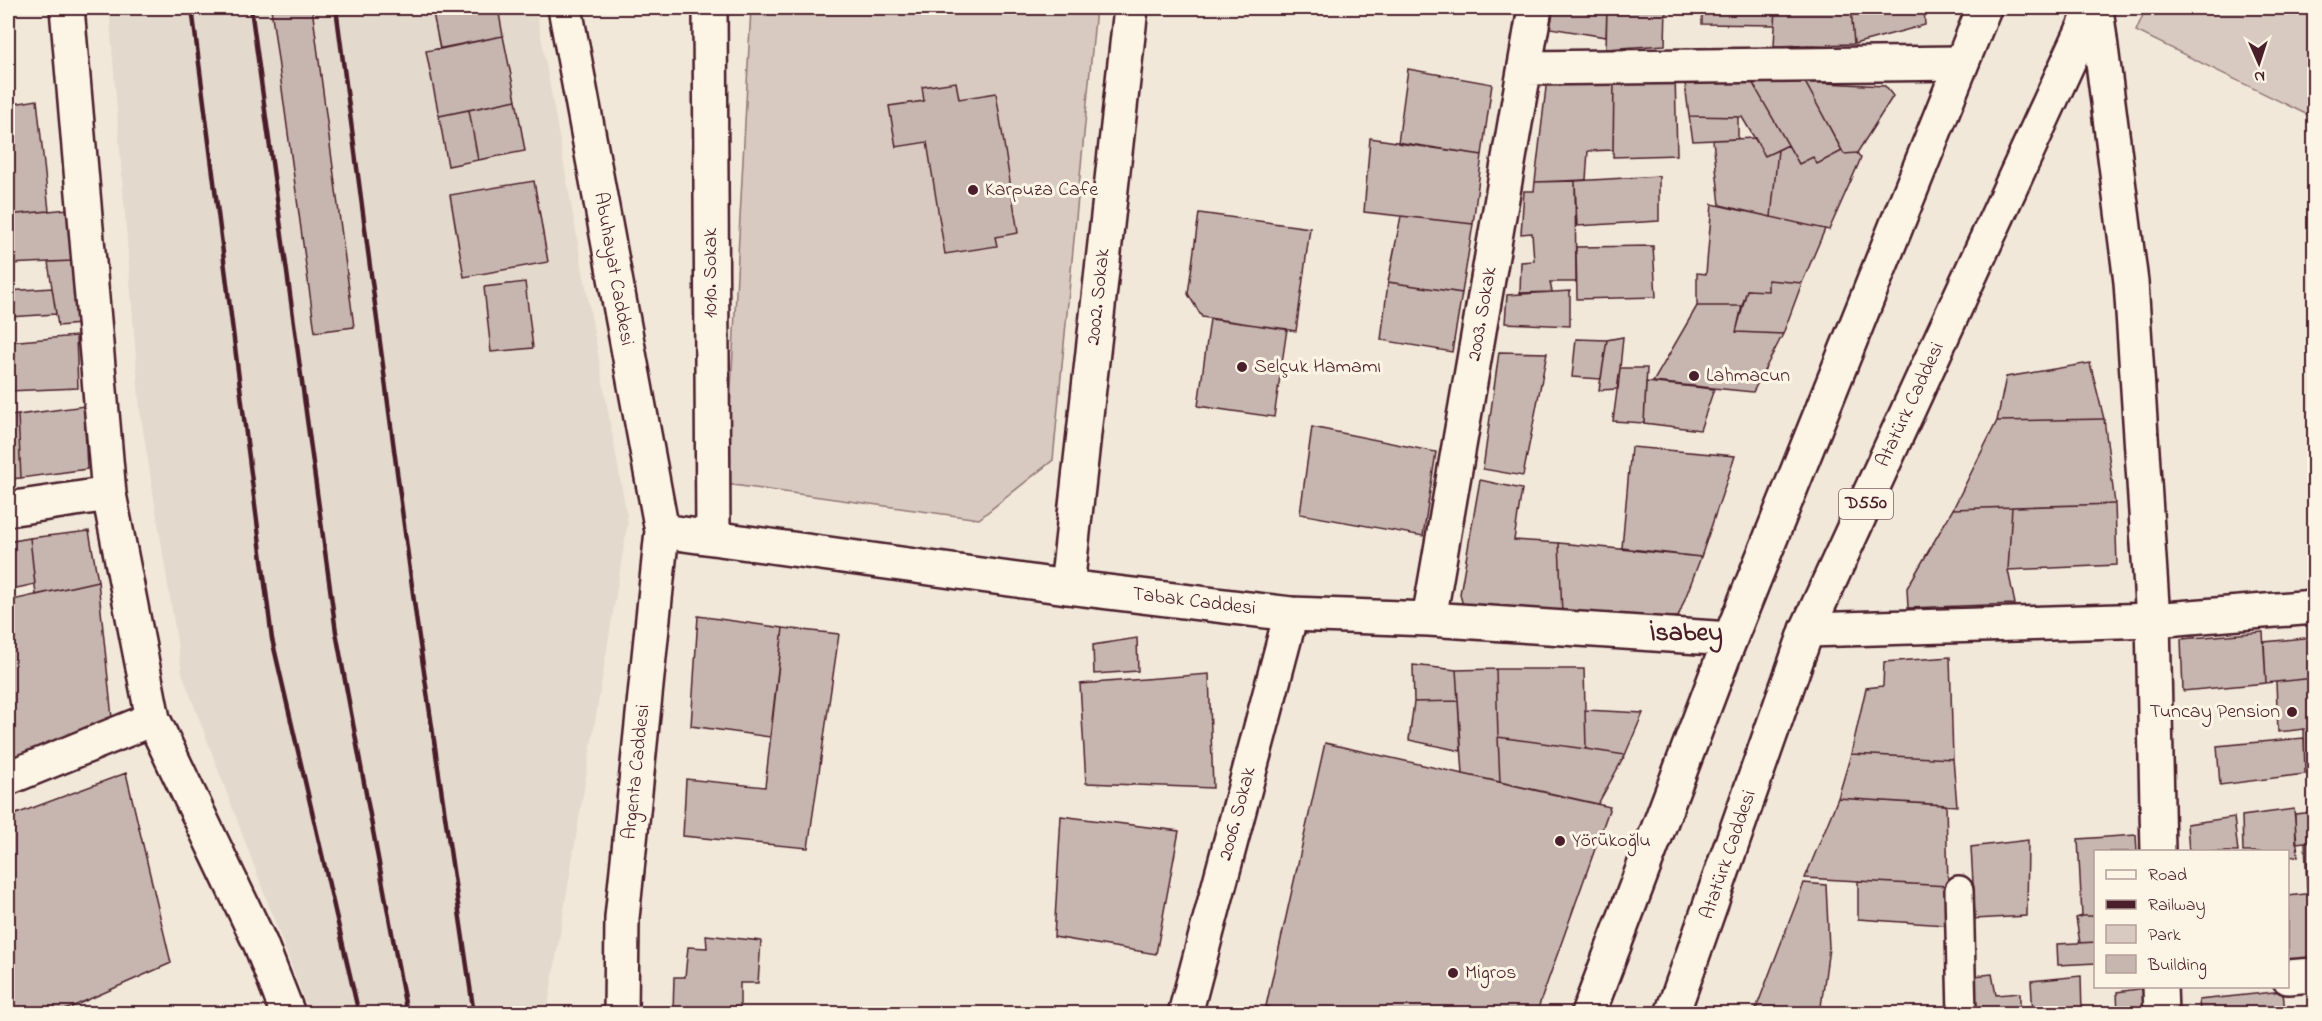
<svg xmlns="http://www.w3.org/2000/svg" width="2322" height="1021" font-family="'Indie Flower',sans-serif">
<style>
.built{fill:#e4d9cd}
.green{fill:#d8cac0;stroke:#917476;stroke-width:1.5}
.building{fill:#c7b6af;stroke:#4a1f2b;stroke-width:1.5}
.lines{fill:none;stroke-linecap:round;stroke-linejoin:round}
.lane-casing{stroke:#4a1f2b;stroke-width:32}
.street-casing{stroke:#4a1f2b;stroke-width:38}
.secondary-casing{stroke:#4a1f2b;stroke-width:38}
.highway-casing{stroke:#4a1f2b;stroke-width:38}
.lane{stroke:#fcf5e5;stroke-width:27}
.street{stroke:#fcf5e5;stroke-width:33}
.secondary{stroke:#fcf5e5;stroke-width:33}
.highway{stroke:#fcf5e5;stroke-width:33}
.rail{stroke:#4a1f2b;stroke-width:4.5}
.poi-dot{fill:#4a1f2b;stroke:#fcf5e5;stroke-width:2}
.labels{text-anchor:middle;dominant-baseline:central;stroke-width:6;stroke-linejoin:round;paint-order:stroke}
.shield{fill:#fcf5e5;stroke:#7f5f63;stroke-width:1.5}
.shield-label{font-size:18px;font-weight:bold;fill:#4a1f2b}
.poi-label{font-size:20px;fill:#4a1f2b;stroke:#fcf5e5;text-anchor:start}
.street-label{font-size:20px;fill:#4a1f2b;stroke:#fcf5e5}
.district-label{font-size:26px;font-weight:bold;fill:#4a1f2b;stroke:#fcf5e5}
</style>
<rect width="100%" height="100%" fill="#f1e8da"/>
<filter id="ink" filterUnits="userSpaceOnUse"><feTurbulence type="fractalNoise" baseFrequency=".0167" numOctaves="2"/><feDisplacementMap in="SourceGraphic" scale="12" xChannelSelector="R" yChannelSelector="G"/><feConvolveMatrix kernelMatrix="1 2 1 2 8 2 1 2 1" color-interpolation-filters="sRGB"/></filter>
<g filter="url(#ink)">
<path class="built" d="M109,8H536L628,522L547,1013H309L182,673L140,411Z"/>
<path class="green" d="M751,8H1096L1053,460L979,519L726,484Z
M2146,8H2314V118L2136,31Z"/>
<path class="building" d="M271,8H312L354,327L315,332Z
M432,8H498L503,36L440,49Z
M1554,8H1607L1606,37L1550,28Z
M1607,8H1666L1665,45L1606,49Z
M1666,8H1702L1701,13L1666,12Z
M1702,8H1776L1775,25L1702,24Z
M1776,8H1851L1854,44L1774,46Z
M1851,8H1924L1925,25L1854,44Z
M503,36L516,100L439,116L426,51Z
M1408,69L1492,84L1482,155L1398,143Z
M1675,75L1677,155L1613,157L1614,80Z
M1684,75L1751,80L1788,145L1765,156L1742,117L1689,116Z
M1547,79L1614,80L1613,150L1588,151L1586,180L1535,182Z
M1751,80L1805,82L1842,151L1817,164L1813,157L1799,164Z
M956,82L959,99L996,93L1018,233L995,237L997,246L945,254L927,142L896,147L889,106L924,101L922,87Z
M1805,82L1885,86L1893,96L1857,153L1844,154Z
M37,100L49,211L8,215V105Z
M516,100L525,151L478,160L469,110Z
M469,110L478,160L448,166L439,116Z
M1689,116L1738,117V139L1693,141Z
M1370,138L1482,155L1473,224L1364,212Z
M1755,138L1765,156L1778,150L1771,217L1720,205L1713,140Z
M1788,145L1799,164L1813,157L1817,164L1842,151L1844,154L1857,153L1861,158L1829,230L1771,217L1778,150Z
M1659,176V221L1577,226L1575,181Z
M534,181L548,262L464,277L450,195Z
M1575,181L1576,282H1550L1552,292L1520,293L1521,262L1534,261L1532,233L1521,234L1524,191H1534L1535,182Z
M1712,204L1825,229L1802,283L1768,280V291L1747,290L1742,306H1697V273L1706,274Z
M68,209L72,261L8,264V215Z
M1199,213L1310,228L1296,331L1202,317L1188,294Z
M1401,216L1473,224L1462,293L1388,282Z
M1653,246L1656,297L1577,299L1576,247Z
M72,261L80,324L58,326L48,262Z
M1768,280L1802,283L1783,334L1736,332L1747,290L1768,291Z
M525,282L533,348L491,352L484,287Z
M1388,282L1462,293L1452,352L1381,340Z
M52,288L56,314L8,317V291Z
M1570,291V326L1505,323L1507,295Z
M1697,306H1742L1736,332L1783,334L1753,392L1653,382Z
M1210,319L1287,329L1274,417L1198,406Z
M76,336L78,388L8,391V342Z
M1623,337L1618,389L1599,390L1607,340Z
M1576,339L1607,340L1601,379L1572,377Z
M1499,352L1547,353L1523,476L1483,469Z
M2090,363L2104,419L1997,421L2006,377Z
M1620,368H1647L1644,423L1613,421Z
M1646,382L1714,389L1700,430L1644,423Z
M84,406L87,469L21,478L18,415Z
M18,415L21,478L8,479V416Z
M2104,419L2115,504L1953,509L1997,421Z
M1312,427L1436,452L1423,536L1300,514Z
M1631,447L1735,456L1701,557L1622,548Z
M1480,480L1522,489L1514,540L1559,543L1562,614L1463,606L1460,594Z
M2115,504L2117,565L2008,570L2012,507Z
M2012,507L2008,570L2015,604L1908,608L1907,588L1953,509Z
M89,531L98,581L36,595L30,538Z
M30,538L35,584L8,590V542Z
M1559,543L1701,557L1678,617L1562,614Z
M98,581L112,718L8,764V601Z
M698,616L783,628L770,737L691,726Z
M783,628L839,634L808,848L683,836L686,779L765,787Z
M2263,632L2266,683L2183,691L2181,639Z
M2314,637V678L2266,683L2264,642Z
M1137,638L1138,671L1094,674L1093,645Z
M1950,657L1953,759L1851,754L1866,688L1883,686L1884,662Z
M1413,665L1456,670L1458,701L1414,702Z
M1496,669L1498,737L1500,782L1463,774L1456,670Z
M1496,669H1584L1586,749L1498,737Z
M1209,674L1213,788L1086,783L1080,684Z
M2314,678V773L2305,774L2304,729L2278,732L2276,682Z
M1458,701L1461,751L1409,740L1414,702Z
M1585,710L1643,713L1625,755L1586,749Z
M1498,737L1586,749L1625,755L1598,804L1500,782Z
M2304,738L2305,774L2220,785L2217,746Z
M1325,743L1610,807L1536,1014H1290L1266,1006Z
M1851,754L1953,759L1957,806L1838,798Z
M126,773L171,963L56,1014H8V817Z
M1838,798L1946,805L1948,886L1805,878Z
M2294,809L2298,856L2288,857V852H2243L2242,816Z
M2314,812V841L2296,843L2295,814Z
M1061,816L1179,831L1156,954L1054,937Z
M2234,817L2238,852H2189L2187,824Z
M2136,835L2137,852H2096V916H2082L2078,839Z
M2028,840L2027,916L1975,919L1971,847Z
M2314,841V886L2307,887L2305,842Z
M1858,881L1948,886L1945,925L1858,919Z
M1804,883L1826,885L1829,948L1820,1014H1754Z
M2314,893V962L2288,965V896Z
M2082,916H2096V942L2080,943L2076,918Z
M706,935L761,941L758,983H740V1014H673L674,977H685L688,947L707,948Z
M2096,942V963L2058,965L2057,944Z
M1992,974L1996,995L2020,993V1014H1977L1974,976Z
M2081,976L2082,1014H2033L2031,981Z
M2145,988L2146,1014H2118L2117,992Z
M2283,991L2285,1014H2200L2199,1000Z
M1266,1006L1290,1014H1264Z"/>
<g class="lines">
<defs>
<path id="lane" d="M1959,890L1962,1014"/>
<path id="street" d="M67,8L109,494L153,719L260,943L288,1014
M565,8L662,531L622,918L621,1014
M710,8L713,538
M1526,68L1961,63
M8,509L109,494
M662,531L1067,587L1291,614L1429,619L1730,639
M1067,587L1131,8
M1429,619L1535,8
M1807,630L2153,620L2314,607
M8,778L153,719
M2288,977L2314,975
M1185,1014L1291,614"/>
<path id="secondary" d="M2096,8L2131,282L2153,620L2158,852
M2160,986L2161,1014"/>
<path id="highway" d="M1588,1014L1730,639L1984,8
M1672,1014L1807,630L2093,8"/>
</defs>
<use href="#lane" class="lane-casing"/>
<use href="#street" class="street-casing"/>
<use href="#secondary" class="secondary-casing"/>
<use href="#highway" class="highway-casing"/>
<use href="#lane" class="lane"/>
<use href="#street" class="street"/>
<use href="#secondary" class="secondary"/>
<use href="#highway" class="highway"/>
<path class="rail" d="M192,8L272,639L359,1014
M251,8L336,632L407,1014
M336,8L417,624L474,1014"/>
</g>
</g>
<g class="poi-dot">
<circle cx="973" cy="190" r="6"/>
<circle cx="1242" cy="367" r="6"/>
<circle cx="1694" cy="376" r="6"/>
<circle cx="2292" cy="712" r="6"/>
<circle cx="1560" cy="841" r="6"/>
<circle cx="1453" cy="973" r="6"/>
</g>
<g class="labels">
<rect class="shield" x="1839" y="489" width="54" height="30" rx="4.5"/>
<g class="shield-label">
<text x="1866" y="504">D550</text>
</g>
<g class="poi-label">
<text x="985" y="190">Karpuza Cafe</text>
<text x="1254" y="367">Selçuk Hamamı</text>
<text x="1706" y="376">Lahmacun</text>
<text x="2280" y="712" text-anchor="end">Tuncay Pension</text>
<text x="1572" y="841">Yörükoğlu</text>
<text x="1465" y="973">Migros</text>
</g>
<g class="street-label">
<text transform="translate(613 269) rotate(80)">Abuhayat Caddesi</text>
<text transform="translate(711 273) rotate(-90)">1010. Sokak</text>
<text transform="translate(1099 297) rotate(-84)">2002. Sokak</text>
<text transform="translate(1483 314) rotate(-80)">2003. Sokak</text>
<text transform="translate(1911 405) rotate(-65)">Atatürk Caddesi</text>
<text transform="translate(1194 602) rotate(7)">Tabak Caddesi</text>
<text transform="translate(637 772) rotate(-84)">Argenta Caddesi</text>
<text transform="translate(1238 814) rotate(-75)">2006. Sokak</text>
<text transform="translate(1729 855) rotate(-71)">Atatürk Caddesi</text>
</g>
<g class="district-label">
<text x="1686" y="634">İsabey</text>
</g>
</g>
<rect width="2322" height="1021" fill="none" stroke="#fcf5e5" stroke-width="30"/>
<rect x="15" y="15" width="2292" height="991" fill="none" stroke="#4a1f2b" stroke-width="2" filter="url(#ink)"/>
<rect x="2094" y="850" width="195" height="138" fill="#fcf5e5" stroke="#b59f9b" stroke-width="1.5"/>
<rect x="2106" y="870" width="30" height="9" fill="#fcf5e5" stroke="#b59f9b" stroke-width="1.5"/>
<text x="2148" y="880" font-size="18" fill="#4a1f2b">Road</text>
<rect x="2106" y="900" width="30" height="9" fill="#4a1f2b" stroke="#b59f9b" stroke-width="1.5"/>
<text x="2148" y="910" font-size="18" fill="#4a1f2b">Railway</text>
<rect x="2106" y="925" width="30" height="18" fill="#d8cac0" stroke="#b59f9b" stroke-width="1.5"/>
<text x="2148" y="940" font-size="18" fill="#4a1f2b">Park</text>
<rect x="2106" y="955" width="30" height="18" fill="#c7b6af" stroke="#b59f9b" stroke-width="1.5"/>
<text x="2148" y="970" font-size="18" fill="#4a1f2b">Building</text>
<g transform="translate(2259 63) rotate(177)" stroke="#fcf5e5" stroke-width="4.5" paint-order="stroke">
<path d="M0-4.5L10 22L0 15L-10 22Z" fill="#4a1f2b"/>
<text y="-9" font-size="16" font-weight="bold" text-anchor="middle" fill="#4a1f2b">N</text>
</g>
</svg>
